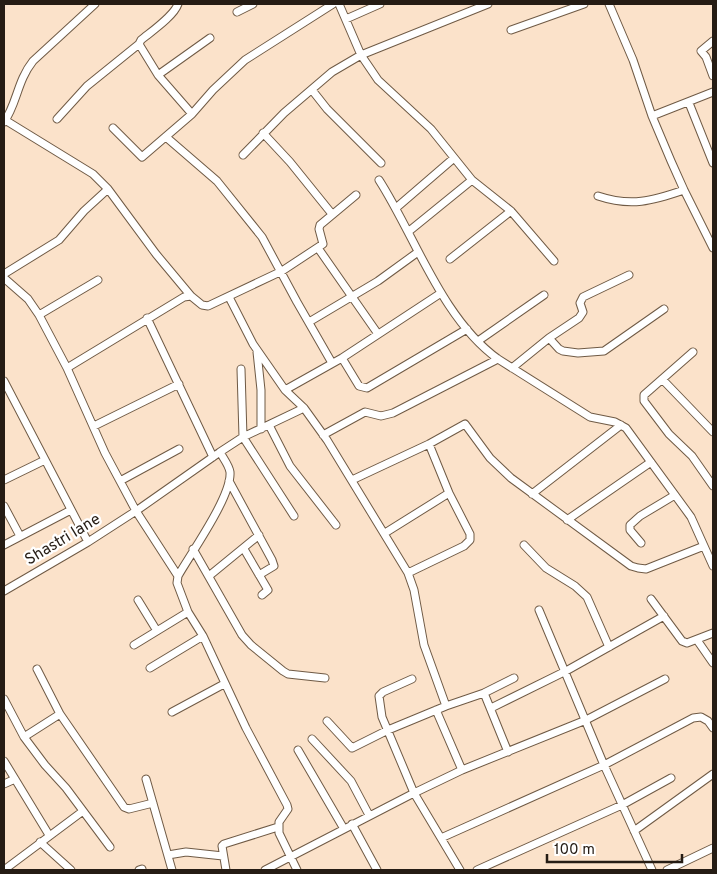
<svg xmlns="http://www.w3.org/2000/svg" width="717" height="874" font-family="Overpass,sans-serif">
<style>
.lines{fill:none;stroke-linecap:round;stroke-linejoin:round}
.minor-casing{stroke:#6f5a45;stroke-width:9}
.minor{stroke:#fff;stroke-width:7}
.labels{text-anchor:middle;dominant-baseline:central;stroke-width:4.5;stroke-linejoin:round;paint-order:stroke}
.street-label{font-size:16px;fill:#251c14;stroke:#fff}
</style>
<rect width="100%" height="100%" fill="#fbe2ca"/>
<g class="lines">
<defs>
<path id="minor" d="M178,4C174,16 152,31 141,40L139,44L158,75L192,114
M339,4L361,55L378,80L431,129L472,180L511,211L554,261
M609,4L633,60L652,116L671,161L684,190L713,248
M237,12L253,4
M346,19L380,4
M511,30L584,4
M713,41L701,51L706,57L713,76
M158,75L210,38
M312,90L327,109L381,163
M689,103L713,163
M652,116L713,92
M57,119L87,86L139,44
M5,120L93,174L108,189L156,254L191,296
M4,122C17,104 17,81 33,61L95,4
M113,128L142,157L192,114L213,90L245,60L333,4
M263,133L290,162L332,214
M166,137L217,181L262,237L297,302L332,363
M243,155L284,113L332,72L361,55L488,4
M379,180C415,236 442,319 498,359L590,417L615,422L626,428L691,517L713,566
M598,196C631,207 652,201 684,190
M396,208L454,158
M408,232L472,180
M318,248L378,334
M450,259L511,211
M4,274L59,240L84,211L108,189
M4,278L28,299L39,315L67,368L105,453L136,511L178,576
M229,297L253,344L285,390L304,408L327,440L408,573L414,590L424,645L446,706
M39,315L98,280
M147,318L213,457
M309,322L378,281L418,252
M549,338L559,349L563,351L578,353L604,351L664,309
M478,341L544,295
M257,352L261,390V429
M693,352L644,395V401L669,434L692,456L713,486
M342,358L359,386L367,388L467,329
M67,368L184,297L191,296L202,305L208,306L282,271L323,244L319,229L320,225L356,195
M512,368L549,338L579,318L583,312L580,303L583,297L629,275
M241,369L243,437L294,516
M662,379L713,432
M4,381L88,542
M285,390L342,358L441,293
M269,425L290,466L336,525
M94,426L179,384
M323,435L365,412L381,416L393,413L498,359
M220,452C223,458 229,465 230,472C232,496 191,553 178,576L177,583L188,612L203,636L246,728L287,805L288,809L279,822V833L297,870
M4,480L45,460
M352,480L429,444L465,424L490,458L511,478L631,566L638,568L646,569L704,546
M120,481L179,449
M229,481L272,560L274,566L259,575
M532,494L621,425
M4,506L20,536
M567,520L651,462
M385,533L449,493
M641,543L630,530V525L640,516L675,495
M4,545L71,510
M524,545L546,568L575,586L587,597L609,647
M193,549L242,635L251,645L283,671L288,674L325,678
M244,549L268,590L262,595
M408,573L464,546L470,540V534L449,493L429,444
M209,576L259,535
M4,591L88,542L136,511L220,452L243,437L304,408
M651,599L682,641L687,643L713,633
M138,600L157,631
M539,610L604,765L652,870
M697,640L713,663
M134,645L188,612
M150,668L203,636
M37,669L60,714L124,807L129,809L153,803
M412,679L383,692L379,696L382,717L414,793L460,870
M484,693L508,752
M4,699L24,737L45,765L66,788L110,847
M491,708L566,671L664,616
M436,710L462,770
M172,712L224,684
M327,721L352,748L388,730L446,706L484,693L514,678
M24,737L60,714
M312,739L351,781L369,815
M298,750L344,829
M4,761L49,835
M146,779L172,870
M4,784L15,779
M352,824L377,870
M634,831L713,774
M441,838L604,765L693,718L701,717L708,721L713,728
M40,842L71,870
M168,855L186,852L223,856
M4,870L83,811
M139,870L142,869
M226,870L222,846L224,844L278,827
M265,870L414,793L462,770L586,720L665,679
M477,870L622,805L671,778
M667,870L713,848"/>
</defs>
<use href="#minor" class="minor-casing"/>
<use href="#minor" class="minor"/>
</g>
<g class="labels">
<g class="street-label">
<text transform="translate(63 540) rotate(-31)">Shastri lane</text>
</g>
</g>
<rect width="717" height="874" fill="none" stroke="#251c14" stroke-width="10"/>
<path d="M547 854v8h135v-8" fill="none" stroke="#251c14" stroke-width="2.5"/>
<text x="554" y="854" font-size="15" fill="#251c14" stroke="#ffffff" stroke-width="4" paint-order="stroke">100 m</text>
</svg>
